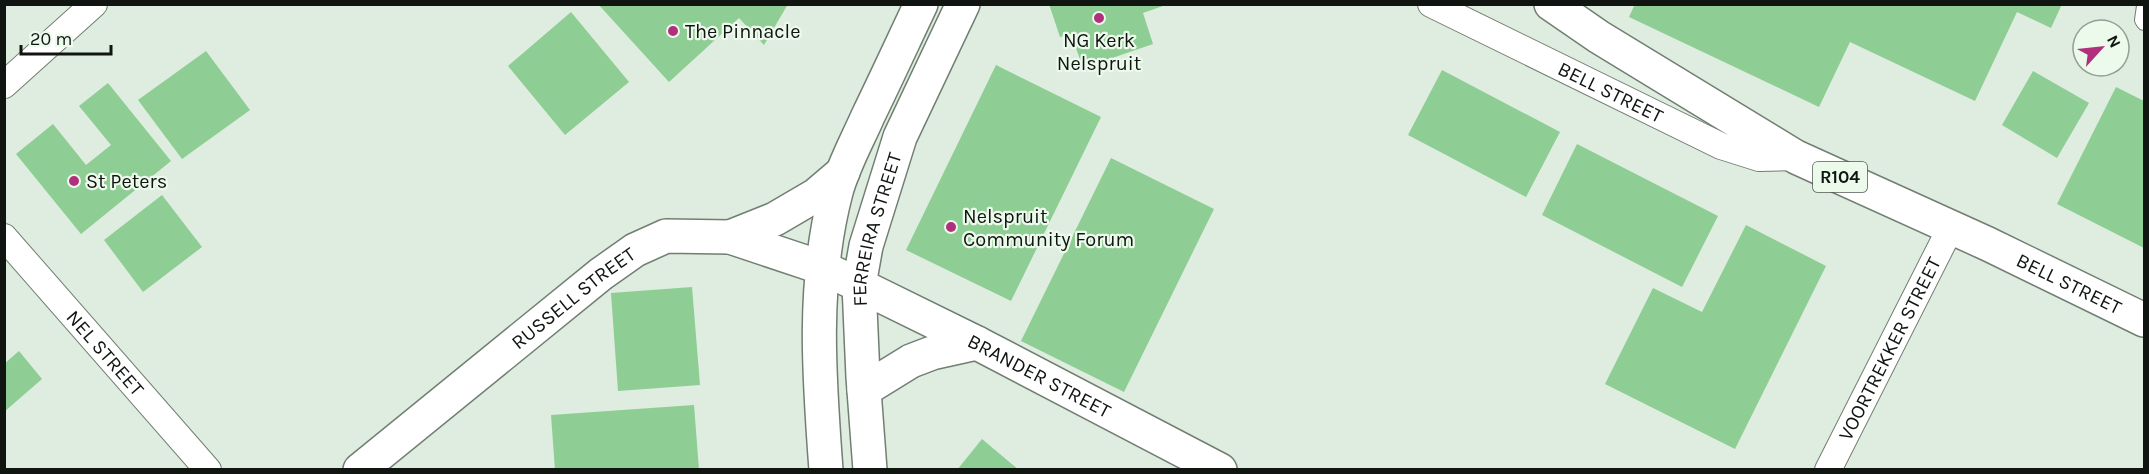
<svg xmlns="http://www.w3.org/2000/svg" width="2149" height="474" font-family="Karla,sans-serif">
<style>
.building{fill:#8ecd93}
.lines{fill:none;stroke-linecap:round;stroke-linejoin:round}
.lane-casing{stroke:#717e72;stroke-width:16}
.street-casing{stroke:#717e72;stroke-width:28}
.secondary-casing{stroke:#717e72;stroke-width:36}
.primary-casing{stroke:#717e72;stroke-width:36}
.lane{stroke:#fff;stroke-width:14}
.street{stroke:#fff;stroke-width:26}
.secondary{stroke:#fff;stroke-width:33}
.primary{stroke:#fff;stroke-width:33}
.poi-dot{fill:#b0307d;stroke:#ecfaec;stroke-width:2}
.labels{text-anchor:middle;dominant-baseline:central;stroke-width:4.5;stroke-linejoin:round;paint-order:stroke}
.shield{fill:#ecfaec;stroke:#525a53;stroke-width:1.5}
.shield-label{font-size:18px;font-weight:bold;fill:#101511}
.poi-label{font-size:20px;fill:#101511;stroke:#ecfaec;text-anchor:start}
.street-label{font-size:20px;fill:#101511;stroke:#ecfaec}
</style>
<rect width="100%" height="100%" fill="#deeddf"/>
<path class="building" d="M598,4H788L764,45L739,18L669,82Z
M1049,4H1162L1163,6L1143,13L1153,44L1083,68L1071,34L1060,37Z
M1635,4H2062L2051,28L2017,12L1975,101L1850,42L1819,107L1629,17Z
M571,12L629,82L565,135L508,66Z
M206,51L250,110L182,159L138,100Z
M996,65L1101,117L1011,301L906,250Z
M1442,70L1560,132L1526,197L1408,135Z
M2033,71L2089,103L2057,158L2002,125Z
M108,83L171,161L81,234L16,154L53,124L86,165L111,145L79,106Z
M2116,87L2144,101V248L2057,204Z
M1577,144L1718,216L1682,287L1542,215Z
M1111,158L1214,209L1124,392L1021,341Z
M162,195L202,247L143,292L104,240Z
M1746,225L1826,266L1735,449L1605,384L1653,288L1702,312Z
M692,287L700,385L618,391L611,293Z
M19,351L42,379L4,412V364Z
M694,405L699,470H555L551,415Z
M982,439L1019,470H957Z"/>
<g class="lines">
<defs>
<path id="lane" d="M2144,6L2142,20L2144,23"/>
<g id="street">
<path id="s1" d="M1431,4L1721,146L1759,158L1796,157"/>
<path d="M4,85L94,4"/>
<path id="s2" d="M4,237L208,470"/>
<path id="s3" d="M1828,470L1951,227"/>
</g>
<g id="secondary">
<path d="M730,237L775,219L816,195L843,172"/>
<path d="M864,390L911,361L932,353L977,343"/>
<path id="s4" d="M360,470L601,274L635,250L666,236L730,237L823,268L859,285L977,343L1220,470"/>
<path d="M826,470C819,377 812,283 836,192C843,166 857,141 868,116C886,79 903,42 921,4"/>
<path id="s5" d="M870,470L863,377L859,285L866,246L900,137L963,4"/>
</g>
<g id="primary">
<path id="s6" d="M1551,4L1599,37L1796,157L1988,244L2144,320"/>
</g>
</defs>
<use href="#lane" class="lane-casing"/>
<use href="#street" class="street-casing"/>
<use href="#secondary" class="secondary-casing"/>
<use href="#primary" class="primary-casing"/>
<use href="#lane" class="lane"/>
<use href="#street" class="street"/>
<use href="#secondary" class="secondary"/>
<use href="#primary" class="primary"/>
</g>
<g class="poi-dot">
<circle cx="1099" cy="18" r="6"/>
<circle cx="673" cy="31" r="6"/>
<circle cx="74" cy="181" r="6"/>
<circle cx="951" cy="227" r="6"/>
</g>
<g class="labels">
<rect class="shield" x="1813" y="162" width="54" height="30" rx="4.5"/>
<g class="shield-label">
<text x="1840" y="177">R104</text>
</g>
<g class="poi-label">
<text x="685" y="31">The Pinnacle</text>
<text x="1099" y="40" text-anchor="middle">NG Kerk<tspan x="1099" dy="23">Nelspruit</tspan></text>
<text x="86" y="181">St Peters</text>
<text x="963" y="216">Nelspruit<tspan x="963" dy="23">Community Forum</tspan></text>
</g>
<g class="street-label">
<text stroke="none"><textPath href="#s1" startOffset="200">BELL STREET</textPath></text>
<text stroke="none"><textPath href="#s5" startOffset="243">FERREIRA STREET</textPath></text>
<text stroke="none"><textPath href="#s6" startOffset="590">BELL STREET</textPath></text>
<text stroke="none"><textPath href="#s4" startOffset="274">RUSSELL STREET</textPath></text>
<text stroke="none"><textPath href="#s3" startOffset="136">VOORTREKKER STREET</textPath></text>
<text stroke="none"><textPath href="#s2" startOffset="154">NEL STREET</textPath></text>
<text stroke="none"><textPath href="#s4" startOffset="790">BRANDER STREET</textPath></text>
</g>
</g>
<rect width="2149" height="474" fill="none" stroke="#101511" stroke-width="12"/>
<g transform="translate(2101 48) rotate(63)"><circle r="28" fill="#ecfaec" stroke="#949e94" stroke-width="1.5"/>
<path d="M0-4.5L10 22L0 15L-10 22Z" fill="#b0307d"/>
<text y="-9" font-size="16" font-weight="bold" text-anchor="middle" fill="#101511">N</text>
</g>
<path d="M21 45v9h90v-9" fill="none" stroke="#101511" stroke-width="3"/>
<text x="30" y="45" font-size="18" fill="#101511" stroke="#ecfaec" stroke-width="4.5" paint-order="stroke">20 m</text>
</svg>
